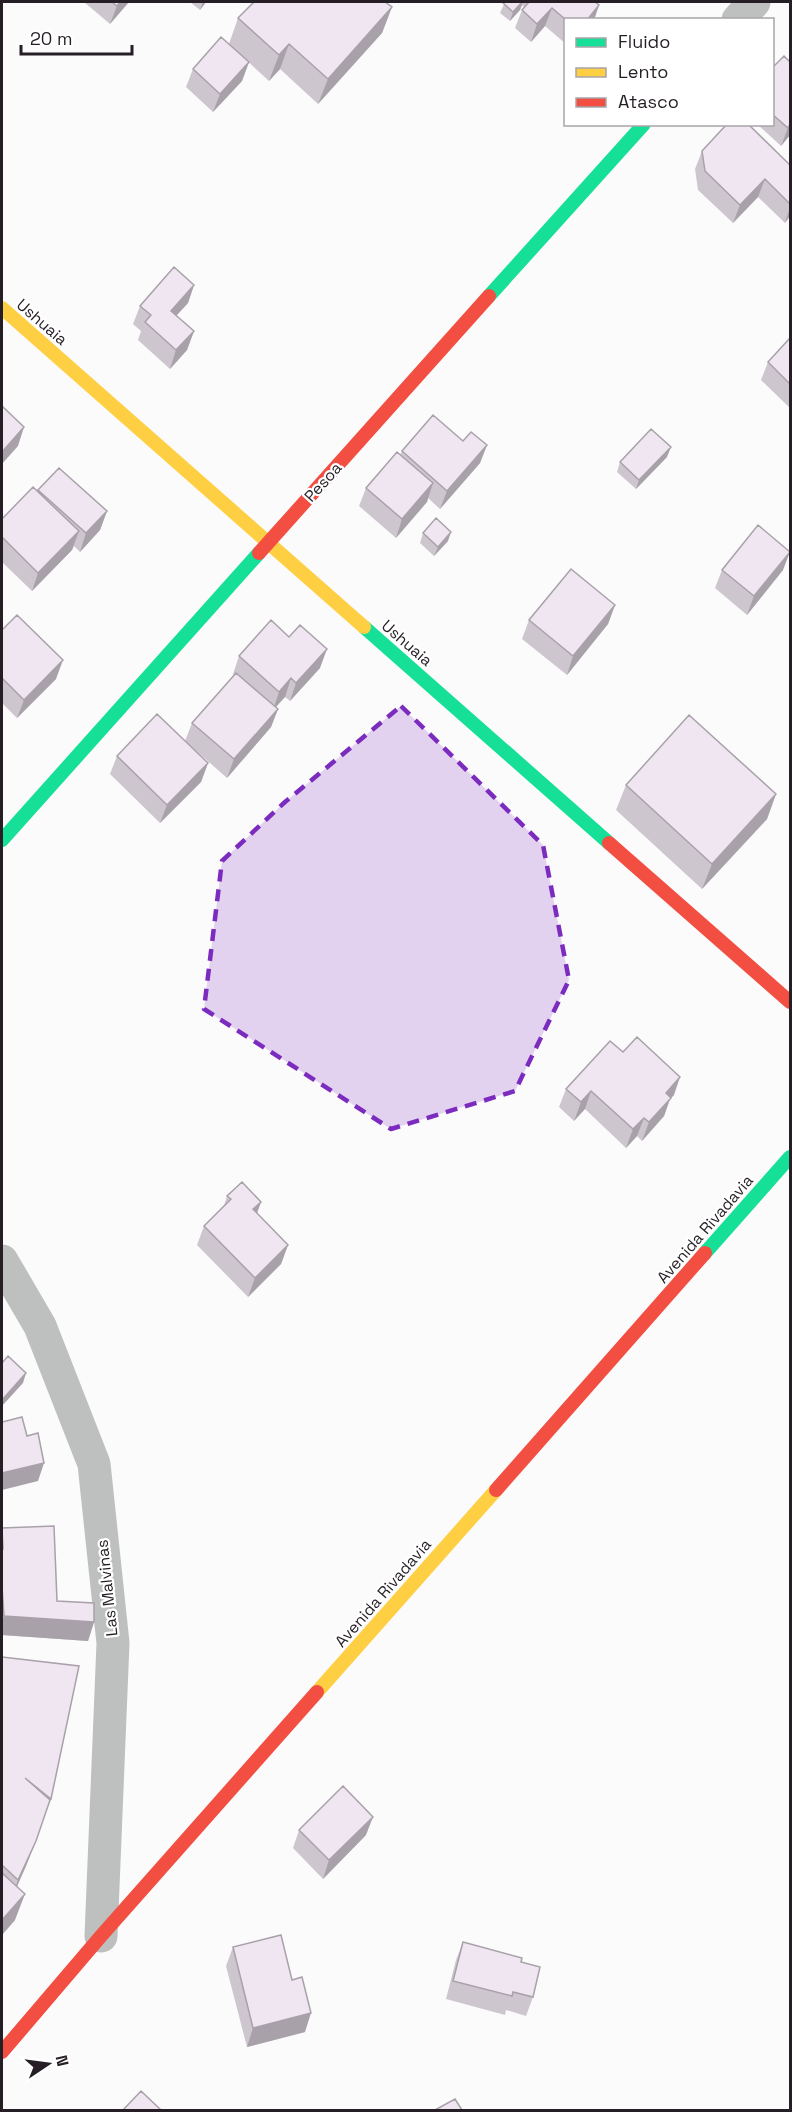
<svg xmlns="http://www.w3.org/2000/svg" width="792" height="2112" font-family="'Space Grotesk',sans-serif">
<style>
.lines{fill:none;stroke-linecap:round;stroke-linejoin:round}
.street{stroke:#bec0bf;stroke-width:33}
.fast{stroke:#16e098;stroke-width:14}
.slow{stroke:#ffcf43;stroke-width:14}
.jam{stroke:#f24e42;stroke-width:14}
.wall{fill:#cec6cf}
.shaded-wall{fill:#a8a1a9}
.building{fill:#f0e6f1;stroke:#a8a1a9;stroke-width:1.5}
.marked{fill:#7b2cbf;fill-opacity:0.2;stroke:#7b2cbf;stroke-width:4.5;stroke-dasharray:12 8;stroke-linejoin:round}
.labels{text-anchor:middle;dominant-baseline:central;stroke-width:4.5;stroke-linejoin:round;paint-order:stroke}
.street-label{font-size:16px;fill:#251f25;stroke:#fff}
</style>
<rect width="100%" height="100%" fill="#fcfbfc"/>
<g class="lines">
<path class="street" d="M738,20L754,2
M2,1261L40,1326L94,1464L113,1643L101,1936"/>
<path class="fast" d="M489,296L644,124
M364,627L609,843
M2,840L259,553
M705,1253L790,1157"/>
<path class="slow" d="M2,308L364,627
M317,1692L496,1490"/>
<path class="jam" d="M259,553L489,296
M609,843L790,1002
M496,1490L705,1253
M2,2052L101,1936L317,1692"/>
</g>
<path class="wall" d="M84,2H129L110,24Z
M190,2H206L200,10Z
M505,2H595L599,5L594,20H566V44L545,26L531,42L515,28L522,10L524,7L522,5L520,10L510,21L500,13Z
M392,7L382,33L318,104L280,69L269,81L229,44L238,18Z
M249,62L242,81L213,112L186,87L193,69Z
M772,68L790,135L781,146L757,124H772Z
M702,151L790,165V216L785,223L758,197L733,223L698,190L695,169Z
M194,285L188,303L176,316L194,331L187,350L170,369L138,340L141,331L133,324L140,306Z
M790,338V408L761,380L768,362Z
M463,441L487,445L480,463L440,509L428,498L427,502L396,538L359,506L366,488L400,455L402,451Z
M667,457L636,489L617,472L620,462Z
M38,490L107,511L100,530L80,552L74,546L72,550L32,591L2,562V519L38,491Z
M423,533L448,541L434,556L420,543Z
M722,570H783L747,615L715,588Z
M615,605L608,624L567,675L522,639L529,620Z
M2,630L56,679L17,718L2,703Z
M239,656L320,668L290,701L285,697L276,707L278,709L271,727L227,778L185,741L192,723L234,675L233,674Z
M117,756L208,763L201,782L160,823L110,774Z
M626,785L776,794L767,819L702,889L616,810Z
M623,1052L674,1095L670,1099L664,1116L642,1141L637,1136L626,1148L585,1109L574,1121L559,1107L566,1089Z
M227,1196L261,1202L257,1214L288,1245L281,1264L248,1297L197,1245L204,1226L224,1206Z
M2,1528L57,1601L94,1622L88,1641L2,1635Z
M2,1657L51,1799L26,1866L17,1887L15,1920L2,1935Z
M299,1830L366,1835L323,1879L293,1848Z
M463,1942L521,1962L533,1997L526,2016L506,2010L505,2015L446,1999L456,1960Z
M233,1947L305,2032L247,2047L226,1966Z"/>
<path class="shaded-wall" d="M120,2H129L110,24L117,6Z
M203,2H206L200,10Z
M523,2L520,10L510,21L513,12Z
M599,5L594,20H587Z
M392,7L382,33L318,104L328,79Z
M552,8L545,26L531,42L537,24Z
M289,44L280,69L269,81L279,55Z
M249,62L242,81L213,112L220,94Z
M790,124V135L781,146L788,128Z
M765,179L758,197L733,223L740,205Z
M790,207V216L785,223Z
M194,285L188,303L164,329L171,311Z
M194,331L187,350L170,369L176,350Z
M24,427L18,446L2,464V452Z
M487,445L480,463L440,509L447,491Z
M671,447L667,457L636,489L639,480Z
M433,483L427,502L396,538L402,519Z
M107,511L100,530L80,552L86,533Z
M79,531L72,550L32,591L38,573Z
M451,532L448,541L434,556L438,547Z
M790,552L783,570L747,615L754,596Z
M615,605L608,624L567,675L573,656Z
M327,649L320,668L290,701L296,683Z
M63,660L56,679L17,718L24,700Z
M291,678L285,697L273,710L279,692Z
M278,709L271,727L227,778L234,759Z
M208,763L201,782L160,823L167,805Z
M776,794L767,819L702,889L712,864Z
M680,1077L674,1095L670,1099L664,1116L642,1141L649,1122L666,1093Z
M591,1091L585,1109L574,1121L581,1102Z
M644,1118L637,1136L626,1148L633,1129Z
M261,1202L254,1220L253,1209Z
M288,1245L281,1264L248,1297L255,1278Z
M26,1373L23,1383L2,1406V1400Z
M44,1463L38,1481L2,1490V1473Z
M4,1616L94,1622L88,1641L2,1635V1622Z
M373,1817L366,1835L323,1879L329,1860Z
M36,1841L26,1866L8,1906L18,1880Z
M25,1894L15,1920L2,1935V1920Z
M311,2013L305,2032L247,2047L253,2028Z"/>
<path class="building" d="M112,2H120L117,6Z
M254,2H385L392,7L328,79L289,44L279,55L238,18Z
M505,2H522L513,12L503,3Z
M529,2H595L599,5L587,20H566L552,8L537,24L522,10Z
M221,37L249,62L220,94L193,69Z
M784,56L790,62V124L788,128L772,114V68Z
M727,124H748L790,165V204L765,179L740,205L705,171L702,151Z
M174,267L194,285L171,311L194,331L176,350L145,322L151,315L140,306Z
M790,338V384L768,362Z
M2,406L24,427L2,452Z
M433,415L463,441L471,432L487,445L447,491L402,451Z
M651,429L671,447L639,480L620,462Z
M397,452L433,483L402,519L366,488Z
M59,468L107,511L86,533L38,490Z
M33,487L79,531L38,573L2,537V519Z
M436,518L451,532L438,547L423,533Z
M758,525L790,552L754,596L722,570Z
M571,569L615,605L573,656L529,620Z
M17,615L63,660L24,700L2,678V630Z
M271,620L289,637L300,625L327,649L296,683L291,678L279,692L239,656Z
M236,673L278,709L234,759L192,723Z
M157,714L208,763L167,805L117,756Z
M689,715L776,794L712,864L626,785Z
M637,1037L680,1077L666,1093L671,1098L649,1122L644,1118L633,1129L591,1091L581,1102L566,1089L610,1041L623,1052Z
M242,1182L261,1202L253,1209L288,1245L255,1278L204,1226L231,1199L227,1196Z
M8,1356L26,1373L2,1400V1363Z
M22,1417L27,1436L38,1433L44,1463L2,1473V1422Z
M54,1526L57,1601L94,1603V1622L4,1616L2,1586V1549H3L2,1528Z
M2,1657L79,1666L51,1799L25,1778L50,1800L36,1841L18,1880L2,1865Z
M343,1786L373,1817L329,1860L299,1830Z
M2,1873L25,1894L2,1920Z
M281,1935L292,1980L302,1977L311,2013L253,2028L233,1947Z
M463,1942L522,1958L521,1962L540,1967L533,1997L513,1992L512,1996L453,1981Z
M141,2091L161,2110H123Z
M455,2099L462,2110H435Z"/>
<path class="marked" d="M401,706L543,845L569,980L515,1091L391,1129L204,1009L222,861L285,802Z"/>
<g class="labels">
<g class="street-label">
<text transform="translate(42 322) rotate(41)">Ushuaia</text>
<text transform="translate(323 482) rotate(-48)">Pesoa</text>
<text transform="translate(407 643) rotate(41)">Ushuaia</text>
<text transform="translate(705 1229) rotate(-49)">Avenida Rivadavia</text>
<text transform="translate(107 1588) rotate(-96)">Las Malvinas</text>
<text transform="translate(383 1593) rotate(-49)">Avenida Rivadavia</text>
</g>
</g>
<rect width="792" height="2112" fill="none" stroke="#251f25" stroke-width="6"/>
<rect x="564" y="18" width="210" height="108" fill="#ffffff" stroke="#a8a5a8" stroke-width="1.5"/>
<rect x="576" y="38" width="30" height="9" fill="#16e098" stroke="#a8a5a8" stroke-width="1.5"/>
<text x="618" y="48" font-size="18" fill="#251f25">Fluido</text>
<rect x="576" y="68" width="30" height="9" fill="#ffcf43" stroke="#a8a5a8" stroke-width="1.5"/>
<text x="618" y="78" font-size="18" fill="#251f25">Lento</text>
<rect x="576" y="98" width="30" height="9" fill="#f24e42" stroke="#a8a5a8" stroke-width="1.5"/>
<text x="618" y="108" font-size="18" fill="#251f25">Atasco</text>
<g transform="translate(48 2064) rotate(77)" stroke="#ffffff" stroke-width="4.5" paint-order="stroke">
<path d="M0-4.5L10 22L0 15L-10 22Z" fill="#251f25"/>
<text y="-9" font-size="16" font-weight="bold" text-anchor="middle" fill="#251f25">N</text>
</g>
<path d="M21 45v9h111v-9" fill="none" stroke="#251f25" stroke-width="3"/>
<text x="30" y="45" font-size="18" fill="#251f25" stroke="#ffffff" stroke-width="4.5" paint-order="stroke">20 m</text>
</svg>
